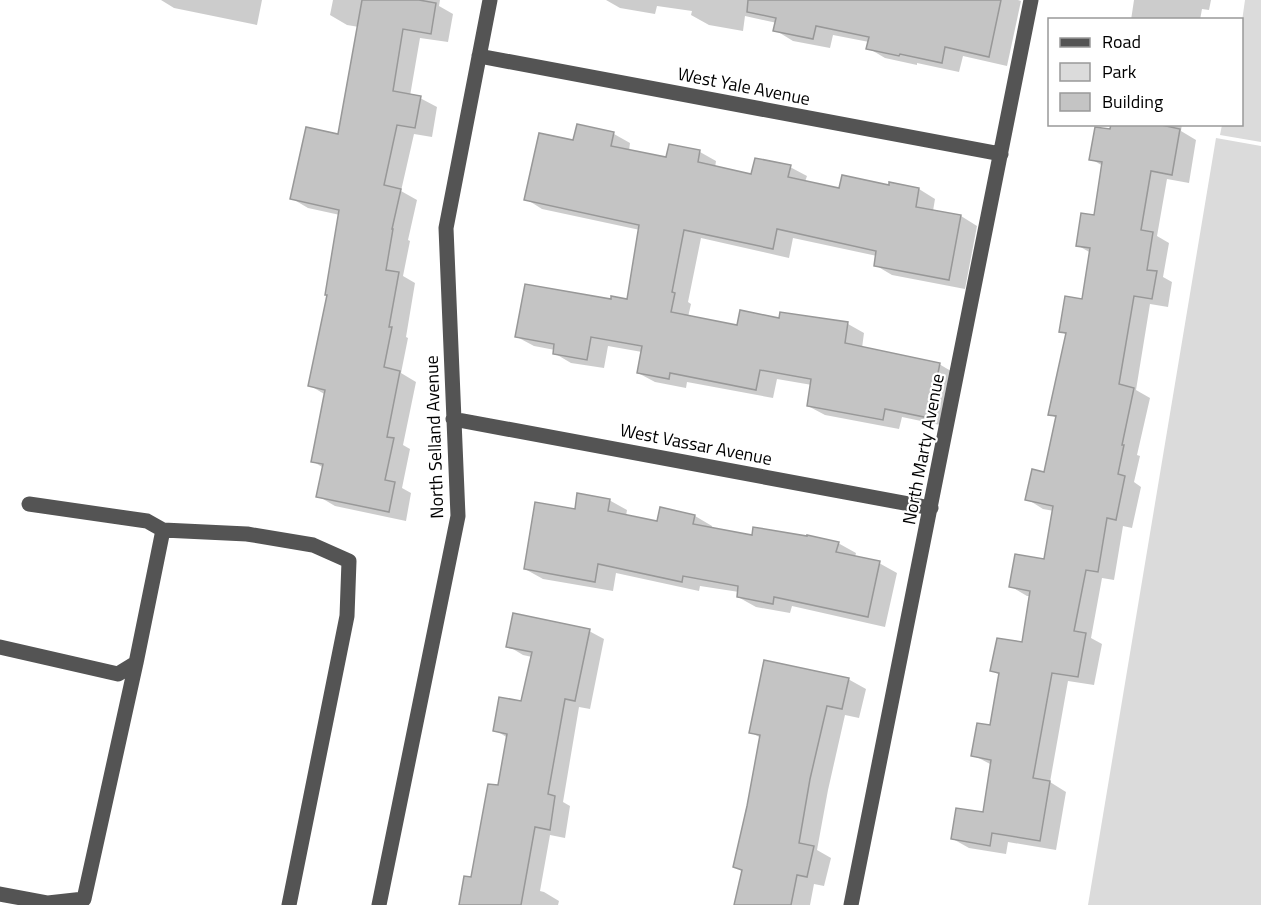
<svg xmlns="http://www.w3.org/2000/svg" width="1261" height="905" font-family="'Titillium Web',sans-serif">
<style>
.green{fill:#dbdbdb}
.shadow{fill:#0003}
.building{fill:#c4c4c4;stroke:#989898;stroke-width:1.5}
.lines{fill:none;stroke-linecap:round;stroke-linejoin:round}
.minor{stroke:#545454;stroke-width:15}
.labels{text-anchor:middle;dominant-baseline:central;stroke-width:4.5;stroke-linejoin:round;paint-order:stroke}
.street-label{font-size:18px;fill:#000;stroke:#fff}
</style>
<rect width="100%" height="100%" fill="#fff"/>
<path class="green" d="M1245,0H1261V142L1220,135L1222,125L1242,124V21Z
M1216,138L1261,146V905H1088Z"/>
<path class="shadow" d="M161,0H262L257,25L174,8Z
M333,0H440L439,6L453,14L448,42L420,38L410,96L420,98L437,107L432,137L414,134L401,191L417,200L408,240L410,241L403,276L415,283L406,337L408,338L401,373L416,382L403,445L410,449L402,488L411,493L406,521L335,506L318,496L324,468L312,461L326,395L309,385L328,295L340,215L308,208L291,198L339,136L359,27L347,25L330,15Z
M606,0H1018L1021,1L1007,66L963,56L959,72L917,63V65L885,58L868,48L869,42L833,35L830,48L793,41L775,30L777,23L745,16L743,31L709,25L691,15L692,11L657,6L655,14L620,8Z
M1134,0H1211L1209,10L1202,9L1200,20H1131Z
M1112,124H1182L1181,131L1196,140L1189,183L1167,179L1157,236L1169,243L1163,277L1172,282L1168,307L1150,304L1136,390L1150,398L1137,455L1140,456L1134,482L1141,487L1132,528L1123,526L1114,580L1102,578L1091,638L1102,644L1094,685L1068,681L1050,782L1066,792L1056,850L1008,842L1006,854L969,848L953,839L984,814L992,765L973,755L991,726L1000,675L992,671L1023,644L1031,596H1027L1010,586L1045,561L1054,511L1043,509L1027,499L1045,474L1057,418L1049,414L1067,335L1061,331L1083,300L1091,253L1077,245L1095,217L1103,166L1091,159L1111,131Z
M578,125L614,134L630,143L629,151L667,159L670,146L700,152L716,161L715,168L752,176L790,167L807,176L805,182L840,190L890,187L891,184L919,189L935,199L933,211L961,216L977,226L965,289L892,275L875,265L877,256L793,238L789,258L701,238L688,302L691,304L688,317L738,326L780,320L781,313L848,324L864,333L862,348L939,364L956,374L945,426L902,417L899,429L825,415L808,406L812,385L777,379L773,398L687,382L686,388L655,382L638,373L642,352L608,346L604,368L571,363L554,353L555,350L534,346L517,337L612,301H628L640,230L542,209L526,199L574,142Z
M609,500L627,510L626,516L658,523L661,509L695,516L712,526V529L753,537L838,543L856,553L855,557L879,563L897,573L885,627L792,606L790,613L756,607L738,597L739,592L700,586L699,591L616,573L613,591L543,579L525,569L576,511Z
M589,631L604,639L590,709L579,707L563,802L570,806L565,838L550,835L540,891L544,892L559,901L558,905H460L473,879L499,787L508,738L495,730L522,703L532,657L523,655L508,646Z
M848,679L866,689L859,718L845,715L828,790L817,850L831,858L824,886L814,884L810,905H736L743,872L734,866L761,738L750,732Z"/>
<path class="building" d="M362,0H419L436,3L431,34L403,29L393,91L421,96L415,128L397,125L384,185L401,189L392,229H393L386,270L399,272L389,327H392L384,367L400,371L387,437L394,438L385,480L395,482L389,512L316,497L323,464L311,462L325,390L308,386L327,295H325L339,210L290,199L306,127L338,134Z
M748,0H1001L989,57L945,47L942,63L900,54L899,56L866,49L869,37L816,26L813,39L773,31L776,18L747,12Z
M577,124L614,132L611,146L666,157L669,144L700,150L698,162L751,174L755,158L791,165L788,177L839,188L842,175L889,185V182L919,188L916,207L961,215L949,280L874,266L876,251L777,229L773,249L684,230L672,292L675,293L671,312L737,325L740,310L779,318L780,312L848,322L845,343L940,363L929,418L885,409L883,420L807,406L811,379L760,370L756,390L670,373L669,379L637,373L642,346L591,337L587,360L553,354L554,344L515,337L525,284L611,299V296L627,299L639,225L524,200L539,133L573,140Z
M1111,124H1157L1180,129L1172,175L1151,171L1141,230L1153,232L1147,270L1157,271L1152,299L1134,296L1119,384L1134,388L1122,445H1124L1118,474L1125,476L1116,520L1107,518L1098,572L1086,570L1074,631L1086,633L1078,677L1052,673L1033,778L1050,781L1040,841L992,833L990,846L951,839L956,808L983,812L991,760L971,756L977,723L990,725L999,673L990,671L997,638L1022,642L1030,591L1009,587L1015,554L1044,559L1053,506L1025,500L1032,469L1044,472L1056,416L1048,415L1066,333L1059,332L1065,296L1082,299L1090,248L1076,246L1081,213L1094,215L1102,162L1089,160L1095,127L1110,129Z
M577,493L610,499L608,511L657,521L660,507L695,515L693,524L752,535L753,527L807,536V535L839,542L836,552L880,561L868,617L774,597L773,604L737,597L738,586L683,576L682,582L598,564L595,582L524,569L535,502L575,509Z
M513,613L590,629L575,701L565,699L548,794L555,796L550,830L535,827L521,905H459L464,876L471,877L488,784L498,785L507,734L493,731L499,697L521,701L532,652L506,647Z
M764,660L849,678L842,709L827,706L810,779L799,843L814,846L807,877L797,875L791,905H734L742,870L733,867L747,806L760,735L749,733Z"/>
<g class="lines">
<path class="minor" d="M479,56L1001,154
M453,419L931,508
M163,530L247,534L313,545L349,561L347,616L289,905
M0,647L118,674L136,663L163,530L147,521L29,504
M0,894L48,903L84,899L136,663
M379,905L458,516L446,228L490,0
M851,905L1031,0"/>
</g>
<g class="labels">
<g class="street-label">
<text transform="translate(744 86) rotate(11)">West Yale Avenue</text>
<text transform="translate(434 437) rotate(-92)">North Selland Avenue</text>
<text transform="translate(696 444) rotate(11)">West Vassar Avenue</text>
<text transform="translate(923 449) rotate(-79)">North Marty Avenue</text>
</g>
</g>
<rect x="1048" y="18" width="195" height="108" fill="#ffffff" stroke="#999999" stroke-width="1.5"/>
<rect x="1060" y="38" width="30" height="9" fill="#545454" stroke="#999999" stroke-width="1.5"/>
<text x="1102" y="48" font-size="18" fill="#000000">Road</text>
<rect x="1060" y="63" width="30" height="18" fill="#dbdbdb" stroke="#999999" stroke-width="1.5"/>
<text x="1102" y="78" font-size="18" fill="#000000">Park</text>
<rect x="1060" y="93" width="30" height="18" fill="#c4c4c4" stroke="#999999" stroke-width="1.5"/>
<text x="1102" y="108" font-size="18" fill="#000000">Building</text>
</svg>
